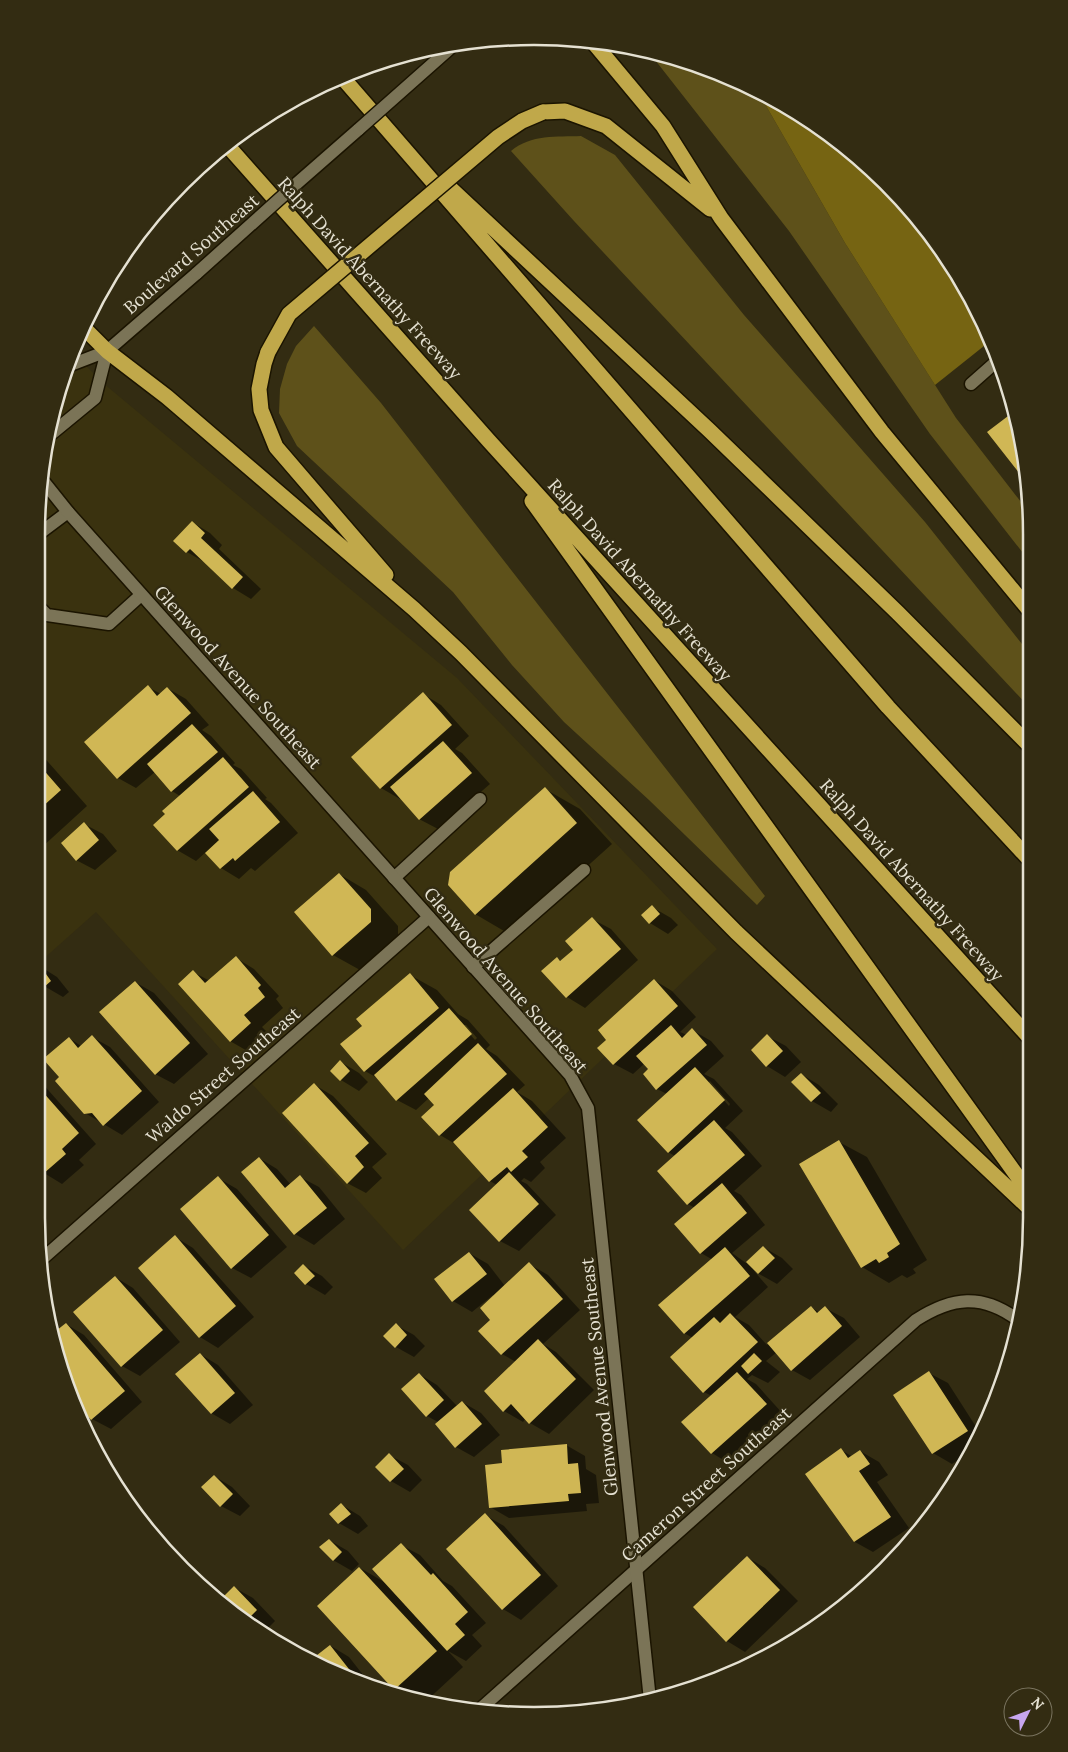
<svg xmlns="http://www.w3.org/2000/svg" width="1068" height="1752" font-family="Lora,serif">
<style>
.built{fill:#3a320f}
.green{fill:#5e511a}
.forest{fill:#766412}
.shadow{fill:#0007;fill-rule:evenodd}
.building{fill:#d0b755}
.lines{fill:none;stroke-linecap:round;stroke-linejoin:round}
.service-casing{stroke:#1b1400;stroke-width:15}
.minor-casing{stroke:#1b1400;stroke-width:15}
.tertiary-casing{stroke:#1b1400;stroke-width:15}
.secondary-casing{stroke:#1b1400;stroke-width:15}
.motorway-casing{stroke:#1b1400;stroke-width:18}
.service{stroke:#7b7457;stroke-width:12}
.minor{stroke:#7b7457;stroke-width:12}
.tertiary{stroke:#7b7457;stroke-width:12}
.secondary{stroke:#7b7457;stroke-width:12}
.motorway{stroke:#c0a84a;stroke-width:15}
.secondary-bridge-casing{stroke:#1b1400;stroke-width:15;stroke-linecap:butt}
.motorway-bridge-casing{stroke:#1b1400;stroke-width:18;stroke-linecap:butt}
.secondary-bridge{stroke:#7b7457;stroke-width:12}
.motorway-bridge{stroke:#c0a84a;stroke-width:15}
.labels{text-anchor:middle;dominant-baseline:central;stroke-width:5;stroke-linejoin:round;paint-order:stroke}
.street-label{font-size:18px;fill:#e5e1d2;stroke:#332c12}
.rim{fill:none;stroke:#e5e1d2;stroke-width:2.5}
</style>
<rect width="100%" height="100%" fill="#332c12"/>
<path class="built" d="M72,352L103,383L457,678L717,949L403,1250L96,912L41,961L40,469Z"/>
<path class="green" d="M648,51L663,53L758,90L765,104L845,243L956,418L1031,515L1030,562L930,434L789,231Z
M581,136L615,155L744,315L925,522L1030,654V708L574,221L511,151C531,134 557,137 581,136Z
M314,326L381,403L765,896L757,905L649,800L564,722L512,665L453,592L297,446L279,413L280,389L287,364L296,346Z"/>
<path class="forest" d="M758,90L837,139L908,206L965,285L989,342L935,385L845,243L765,104Z"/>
<path class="shadow" d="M1016,411L1027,476L1021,473L989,432Z
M192,522L210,533L222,545L219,549L261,589L251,599L233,588L206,563L187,552L175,540Z
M148,687L161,694L167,688L186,699L209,725L202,730L211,736L235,763L233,765L241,769L267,798L265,799L271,803L298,833L255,871L251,868L239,879L221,868L206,852L196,861L177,850L167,814L180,796L172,791L155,772L136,788L118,778Z
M423,694L441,705L469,736L455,749L462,753L490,784L438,829L419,819L401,798L400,799L381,788L353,757Z
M41,754L87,806L41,848Z
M545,789L580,809L612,844L511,935L475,914Z
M84,824L103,834L117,851L95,870L76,860Z
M339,874L366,890L398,926V938L360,970L333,955Z
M652,907L671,918L678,925L668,934L650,923Z
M592,919L611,929L638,960L585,1008L567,997L557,959L562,961L574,950Z
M236,958L254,969L279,996L276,999L283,1008L262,1027L269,1034L249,1052L230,1041L193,972L210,981Z
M41,967L57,977L69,992L63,997L44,986L41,981Z
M410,975L437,990L458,1014L468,1020L490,1045L486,1049L497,1056L525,1085L517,1092L532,1101L566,1138L540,1162L545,1168L531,1182L524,1178L521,1181L527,1184L556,1215L519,1251L500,1241L497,1185L490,1181L457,1145L440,1135L423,1117L436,1105L429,1098L416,1110L397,1100L379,1079L365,1071L342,1045L364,1026ZM462,1025H466L477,1038L475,1040Z
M654,980L672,991L696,1017L680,1032L687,1035L692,1030L711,1041L724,1056L704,1074L714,1079L743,1111L725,1128L732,1132L762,1166L734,1191L741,1195L765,1225L732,1253L746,1263L763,1247L782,1258L793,1269L777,1284L754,1271L768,1287L735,1317L749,1325L767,1345L811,1307L820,1313L825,1308L844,1318L860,1337L810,1380L792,1370L777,1352L766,1361L780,1372L768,1383L752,1375L747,1379L756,1384L784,1415L730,1464L712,1453L683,1422L712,1396L704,1392L693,1338L684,1333L713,1260L701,1253L695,1208L688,1204L658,1171L675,1156L668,1152L667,1094L657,1089L649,1069L644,1064L633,1074L614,1064L608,1040ZM710,1081L730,1104L729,1106L708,1083Z
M135,982L154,993L208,1054L174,1084L155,1074Z
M767,1036L786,1046L801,1062L785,1077L767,1066Z
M92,1037L110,1047L159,1102L122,1135L85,1113L61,1078L69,1038L81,1046Z
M341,1062L359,1073L368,1082L359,1091L341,1080Z
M801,1074L819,1085L838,1104L831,1112L812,1101L793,1082Z
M41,1082L96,1144L79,1160L84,1165L62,1184L44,1173L41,1170Z
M315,1085L333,1096L387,1154L372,1167L382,1178L366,1193L347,1183Z
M839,1142L867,1157L927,1260L913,1269L916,1273L907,1278L902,1275L889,1283L862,1267Z
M259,1158L277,1169L291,1185L300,1177L319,1187L345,1219L314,1245L295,1234L242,1172Z
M218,1178L237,1189L287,1247L251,1278L232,1268Z
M175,1237L193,1248L254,1317L218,1348L200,1337Z
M469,1253L488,1264L505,1286L529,1264L548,1275L580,1310L543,1344L556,1352L594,1390L549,1434L530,1423L526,1418L523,1422L504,1411L485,1391L516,1362L502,1354L480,1331L492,1320L494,1297L493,1295L472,1312L453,1301Z
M304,1266L322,1276L333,1287L325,1295L306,1284L296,1273Z
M115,1277L133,1288L180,1342L140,1376L122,1366Z
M66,1324L84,1335L142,1402L111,1429L92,1419L68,1390L63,1378L53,1335Z
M396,1325L414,1335L425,1346L414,1357L396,1347Z
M200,1354L218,1365L253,1405L230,1424L211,1413Z
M929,1373L948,1383L980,1433L968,1453L952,1464L933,1453Z
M419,1374L437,1385L457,1406L462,1402L481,1413L500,1435L474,1457L456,1447L438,1422L427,1416Z
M566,1445L585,1456L586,1469L596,1475L599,1503L586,1504L587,1511L509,1518L490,1507L503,1464Z
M841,1450L853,1457L860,1451L879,1462L888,1475L877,1482L909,1528L873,1552L855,1542L807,1474Z
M389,1455L408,1465L422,1480L410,1492L391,1481L377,1467Z
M214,1476L232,1487L250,1506L240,1516L221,1506Z
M342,1505L360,1516L368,1526L358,1534L339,1523L331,1514Z
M485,1515L504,1526L558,1586L521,1620L503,1609Z
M329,1540L348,1551L359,1564L352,1571L333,1560Z
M401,1545L420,1555L443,1581L452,1586L486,1623L472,1635L482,1646L466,1661L448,1651L463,1667L424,1703L414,1700L394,1689L360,1568L386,1583Z
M747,1557L765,1568L798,1601L745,1652L727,1641Z
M235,1588L253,1598L275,1621L262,1634L220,1601Z
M331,1646L349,1657L375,1690L314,1660Z"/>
<path class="building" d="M1016,410L1025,470L1020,474L987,432Z
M192,521L205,533L201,538L243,577L232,589L190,549L186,553L173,541Z
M148,685L157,696L167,687L191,713L117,779L84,742Z
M423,692L452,725L380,789L351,757Z
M192,724L218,752L171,792L147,764Z
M443,741L472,773L419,820L390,787Z
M223,757L249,787L177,851L153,825L165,814L162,811Z
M41,767L61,790L41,808Z
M545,787L577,823L475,915L448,885L450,872Z
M253,791L280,822L235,861L233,858L220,869L205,853L219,840L209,829Z
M84,822L99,840L76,861L61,843Z
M339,873L371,909V922L332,956L294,912Z
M652,905L660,914L649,924L641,915Z
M592,917L621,949L566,998L541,971L557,957L560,961L573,950L565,941Z
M236,956L261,985L258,988L265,997L244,1015L251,1023L230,1042L178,984L193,970L205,983Z
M41,967L51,981L44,987L41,983Z
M410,973L439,1008L364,1072L340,1044L362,1026L356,1019Z
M654,979L678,1006L613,1065L597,1048L606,1040L598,1030Z
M135,981L190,1043L155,1075L99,1012Z
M449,1008L472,1034L396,1101L374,1075Z
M671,1025L682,1038L692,1028L707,1045L656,1090L643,1074L648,1069L636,1056Z
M767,1034L783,1051L766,1067L751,1050Z
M92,1035L142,1091L103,1126L92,1113L84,1114L55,1081L59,1077L43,1059L69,1037L78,1048Z
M478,1043L507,1074L439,1136L421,1117L434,1105L424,1094Z
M340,1060L350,1071L340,1081L330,1071Z
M695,1067L725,1100L668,1153L637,1120Z
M801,1073L821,1093L811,1102L791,1082Z
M314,1083L369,1143L355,1156L364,1167L347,1184L282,1113Z
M513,1088L548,1127L522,1151L528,1157L511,1172L507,1167L489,1182L453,1142Z
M41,1090L79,1133L62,1149L66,1154L43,1174L41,1171Z
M714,1120L745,1155L687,1205L657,1171Z
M839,1140L900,1244L887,1253L889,1257L879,1263L876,1259L861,1268L799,1164Z
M259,1157L285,1188L300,1175L327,1208L294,1235L241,1172Z
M509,1172L539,1204L499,1242L469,1210Z
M218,1176L269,1235L231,1269L180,1209Z
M722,1183L747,1213L700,1254L674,1224Z
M175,1235L236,1306L199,1338L138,1268Z
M763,1246L775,1258L758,1274L746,1262Z
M725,1247L750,1276L684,1334L658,1305Z
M469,1252L487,1274L452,1302L434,1279Z
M529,1262L563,1299L501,1355L478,1331L490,1320L480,1308Z
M303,1264L315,1276L305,1285L294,1273Z
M115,1276L163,1330L121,1367L73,1312Z
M811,1306L817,1313L825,1306L842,1326L791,1371L767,1343Z
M730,1313L758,1342L703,1393L670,1357L714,1317L720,1323Z
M66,1323L125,1391L91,1420L69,1394L63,1378L52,1334Z
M396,1323L407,1335L395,1348L383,1336Z
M538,1339L576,1379L529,1424L511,1404L503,1412L484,1391Z
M200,1353L235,1393L211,1414L175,1374Z
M754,1353L762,1361L748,1374L741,1366Z
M929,1371L968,1431L932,1454L893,1395Z
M737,1372L767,1404L711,1454L681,1422Z
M419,1373L444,1400L426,1417L401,1389Z
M462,1401L482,1424L455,1448L435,1424Z
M567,1444L568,1464L578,1463L581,1493L568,1494L569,1501L489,1508L485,1465L502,1463L501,1450Z
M841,1448L848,1458L860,1450L870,1464L859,1471L891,1517L854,1542L805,1474Z
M389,1453L404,1469L390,1482L375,1467Z
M214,1475L233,1494L220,1507L201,1487Z
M341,1503L351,1514L338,1524L329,1514Z
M485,1513L541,1575L502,1610L446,1549Z
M329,1539L342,1552L333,1561L319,1547Z
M401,1543L431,1575L433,1573L468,1612L455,1624L465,1635L447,1651L372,1569Z
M747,1556L780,1590L726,1642L693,1607Z
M359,1567L437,1651L394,1690L317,1606Z
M234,1586L257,1610L245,1622L219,1601Z
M330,1645L360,1683L312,1659Z"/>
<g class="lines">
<defs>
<path id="service" d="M40,533L68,512
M40,608L47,615L109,624L141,595
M473,967L584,870"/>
<path id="minor" d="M971,384L997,361
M394,878L480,799
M41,1260L429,917
M479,1710L916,1320C952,1297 982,1293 1018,1320"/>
<path id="tertiary" d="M40,477L68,512L570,1075L588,1108L650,1700"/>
<path id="secondary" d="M295,185L359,129
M68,366L107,351L197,273
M50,435L95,398L107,351"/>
<path id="motorway" d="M593,42L663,126L721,218L882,432L1030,611
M342,77L888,707L1029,859
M543,112L565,111L606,126L710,209
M227,145L489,441L1029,1037
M449,187L710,431L898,613L1030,746
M83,327L107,351L167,397L414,609L461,653L736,932L1028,1207
M268,352L264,364L259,389L261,410L276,447L386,575
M532,501L1028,1191"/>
</defs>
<use href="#service" class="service-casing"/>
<use href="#minor" class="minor-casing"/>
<use href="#tertiary" class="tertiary-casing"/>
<use href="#secondary" class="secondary-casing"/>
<use href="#motorway" class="motorway-casing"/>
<use href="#service" class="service"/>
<use href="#minor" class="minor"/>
<use href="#tertiary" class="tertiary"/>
<use href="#secondary" class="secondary"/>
<use href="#motorway" class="motorway"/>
<defs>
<path id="secondary-bridge" d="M359,129L455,44
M197,273L295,185"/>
<path id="motorway-bridge" d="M268,352L289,314L498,137L522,121L543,112"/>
</defs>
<use href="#secondary-bridge" class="secondary-bridge-casing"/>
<use href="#motorway-bridge" class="motorway-bridge-casing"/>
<use href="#secondary-bridge" class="secondary-bridge"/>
<use href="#motorway-bridge" class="motorway-bridge"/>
</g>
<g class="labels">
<g class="street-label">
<text transform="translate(191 254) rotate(-41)">Boulevard Southeast</text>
<text transform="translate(370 278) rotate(48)">Ralph David Abernathy Freeway</text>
<text transform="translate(640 580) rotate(48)">Ralph David Abernathy Freeway</text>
<text transform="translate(238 677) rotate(48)">Glenwood Avenue Southeast</text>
<text transform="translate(912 880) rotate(48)">Ralph David Abernathy Freeway</text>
<text transform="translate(506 980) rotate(49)">Glenwood Avenue Southeast</text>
<text transform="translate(223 1075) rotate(-41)">Waldo Street Southeast</text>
<text transform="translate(599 1377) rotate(-96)">Glenwood Avenue Southeast</text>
<text transform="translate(706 1484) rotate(-42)">Cameron Street Southeast</text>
</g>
</g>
<path d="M0 0H1068V1752H0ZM534 45H534A489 489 0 0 1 1023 534V1218A489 489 0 0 1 534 1707H534A489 489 0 0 1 45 1218V534A489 489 0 0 1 534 45Z" fill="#332c12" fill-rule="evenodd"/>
<path class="rim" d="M534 45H534A489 489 0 0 1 1023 534V1218A489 489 0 0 1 534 1707H534A489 489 0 0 1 45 1218V534A489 489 0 0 1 534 45Z"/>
<g transform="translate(1028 1712) rotate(48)"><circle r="24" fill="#332c12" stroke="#7a745f"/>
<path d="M0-4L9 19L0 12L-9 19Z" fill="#c8a6ef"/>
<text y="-8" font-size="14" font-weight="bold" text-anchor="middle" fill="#e5e1d2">N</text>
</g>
</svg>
